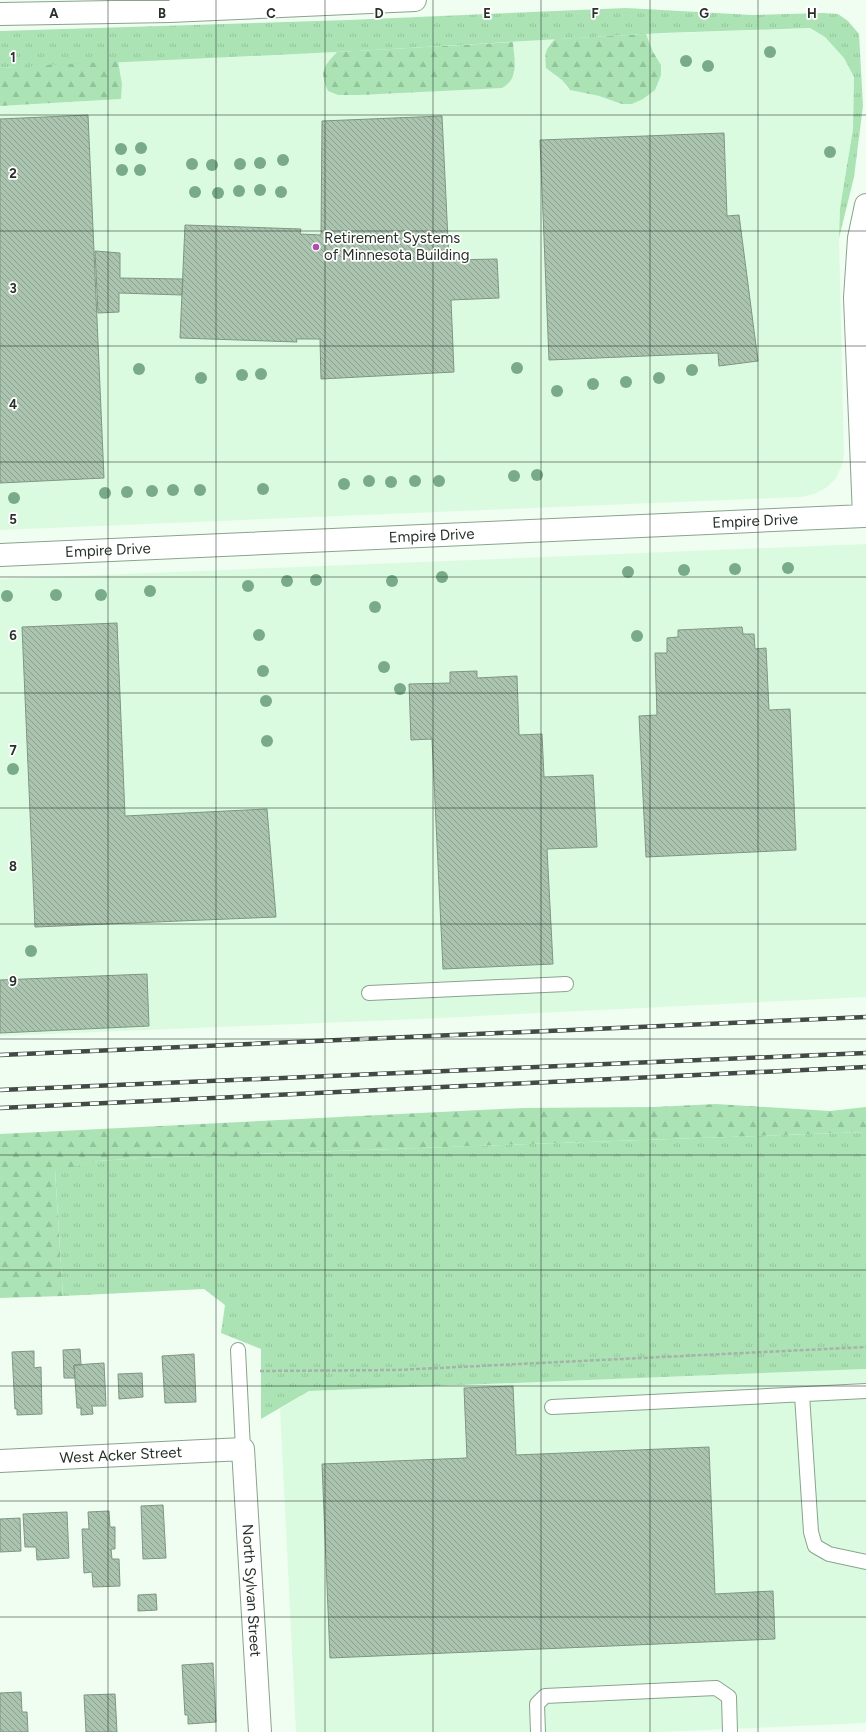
<svg xmlns="http://www.w3.org/2000/svg" width="866" height="1732" font-family="Figtree,sans-serif">
<style>
.built{fill:#dbfbe0}
.grass{fill:url(#grass-tufts)}
.forest{fill:url(#forest-firs)}
.building{fill:url(#building-back-hatch);stroke:#7f9683}
.lines{fill:none;stroke-linecap:round;stroke-linejoin:round}
.lane-casing{stroke:#8aa38e;stroke-width:16}
.street-casing{stroke:#8aa38e;stroke-width:24}
.secondary-casing{stroke:#8aa38e;stroke-width:24}
.path{stroke:#a6b3a8;stroke-width:2.5;stroke-dasharray:4 2;stroke-linecap:butt}
.lane{stroke:#fff;stroke-width:14}
.street{stroke:#fff;stroke-width:22}
.secondary{stroke:#fff;stroke-width:22}
.rail-casing{stroke:#414b43;stroke-width:4.5}
.rail{stroke:#fff;stroke-width:3;stroke-dasharray:9;stroke-linecap:butt}
.tree{fill:#79ab88}
.grid{fill:none;stroke:#273129;stroke-width:1;stroke-opacity:0.55}
.poi-dot{fill:#b44caf;stroke:#fff;stroke-width:1.5}
.labels{text-anchor:middle;dominant-baseline:central;stroke-width:3.5;stroke-linejoin:round;paint-order:stroke}
.poi-label{font-size:15px;fill:#273129;stroke:#fff;text-anchor:start}
.street-label{font-size:15px;fill:#273129;stroke:#fff}
.grid-label{font-size:13px;text-anchor:middle;font-weight:bold;fill:#273129;stroke:#fff;stroke-width:3.5;stroke-linejoin:round;paint-order:stroke}
</style>
<defs>
<pattern id="grass-tufts" width="24" height="20" patternUnits="userSpaceOnUse"><rect width="24" height="20" fill="#abe3b5"/><path d="M3 7l-1-3M5 7V3M7 7l1-3M15 17l-1-3M17 17v-4M19 17l1-3" fill="none" stroke="#93c39c"/></pattern>
<pattern id="forest-firs" width="22" height="20" patternUnits="userSpaceOnUse"><rect width="22" height="20" fill="#abe3b5"/><path d="M5 1l3.5 6h-7zM16 11l3.5 6h-7z" fill="#93c39c"/></pattern>
<pattern id="building-back-hatch" width="6" height="6" patternUnits="userSpaceOnUse"><rect width="6" height="6" fill="#abc4af"/><path d="M-1 5l2 2M0 0l6 6M5-1l2 2" fill="none" stroke="#8ba08e"/></pattern>
</defs>
<rect width="100%" height="100%" fill="#effef1"/>
<path class="built" d="M810,28L825,37L844,58L854,77L853,129L840,208L839,238L844,454L842,465L836,478L826,488L814,494L801,497L0,530V106L121,99L122,84L118,61L337,52L324,68L322,79L328,91L338,95L515,74L513,42L555,39L548,45L555,76L563,81L567,88L570,90L611,99L622,104H632L661,65L653,52L646,34Z
M866,544V997L419,1019L0,1036V579Z
M866,1369V1723L663,1732H296L280,1409L309,1391Z"/>
<path class="grass" d="M626,8L752,15L823,13L838,14L848,21L859,34L863,106L854,177L839,238L840,208L853,129L854,77L844,58L825,37L810,28L663,33L357,51L0,68V31L349,20Z
M866,1132V1369L309,1391L261,1419V1349L221,1333L225,1305L204,1289L63,1296L55,1170L98,1161L141,1158Z"/>
<path class="forest" d="M646,34L653,52L661,65V75L655,90L643,99L632,104H622L599,96L570,90L563,81L546,68C545,54 544,50 555,39Z
M513,42C514,60 520,78 502,88L359,95H338L328,91C319,72 323,67 337,52Z
M118,61L122,84L121,99L0,106V68Z
M716,1104L830,1111L866,1107V1132L141,1158L98,1161L55,1171L63,1296L0,1298V1134L522,1108L654,1107Z"/>
<path class="building" d="M88,115L104,478L0,483V119Z
M442,116L449,260L497,259L499,298L451,300L454,372L321,379L320,339H296L297,342L180,338L185,225L301,229L300,234L321,235L322,121Z
M724,133L727,216L739,215L758,361L719,366L718,353L549,360L540,140Z
M95,251L120,253V278L183,279L182,295L119,293V312L98,313Z
M117,623L125,816L267,809L276,917L35,927L22,627Z
M742,627L743,634H754L755,649L766,648L769,710L790,709L796,850L646,857L639,716L657,715L655,653H667V638L678,637V630Z
M477,671V678L517,676L519,735L542,734L544,777L593,775L597,847L547,849L553,964L443,969L432,739L411,740L409,684L450,683V672Z
M147,974L149,1026L0,1033V980Z
M80,1349L81,1365H74L75,1378H64L63,1350Z
M34,1351V1368L41,1367L42,1414L17,1415V1409H15L12,1352Z
M194,1354L196,1402L165,1403L162,1356Z
M104,1363L106,1406H92L93,1414L81,1415V1408H77L74,1365Z
M142,1373L143,1397L119,1399L118,1374Z
M513,1386L516,1455L709,1447L715,1594L773,1591L775,1639L330,1658L322,1464L467,1458L464,1388Z
M163,1505L166,1558L143,1559L141,1506Z
M109,1511L110,1527H115V1549H111L112,1559H119L120,1586L93,1587L92,1572L84,1573L82,1529H89L88,1512Z
M67,1512L69,1558L37,1560L36,1547H25L23,1514Z
M20,1518L21,1551L0,1552V1519Z
M156,1594L157,1610L138,1611V1595Z
M213,1663L216,1722L188,1724V1715H185L182,1665Z
M21,1692L22,1712H27L28,1732H0V1693Z
M115,1694L117,1732H86L84,1695Z"/>
<g class="lines">
<defs>
<path id="lane" d="M369,993L566,984
M238,1350L243,1449
M802,1395L811,1532L815,1546L829,1554L866,1562
M552,1407L866,1391
M538,1732L537,1704L545,1696L716,1688L729,1697L730,1732"/>
<g id="street">
<path id="s1" d="M0,555L864,516L855,298L859,238L866,205"/>
<path id="s2" d="M0,1461L243,1449L260,1732"/>
</g>
<path id="secondary" d="M0,14L170,11L415,0"/>
</defs>
<use href="#lane" class="lane-casing"/>
<use href="#street" class="street-casing"/>
<use href="#secondary" class="secondary-casing"/>
<path class="path" d="M260,1371L397,1370L866,1347"/>
<use href="#lane" class="lane"/>
<use href="#street" class="street"/>
<use href="#secondary" class="secondary"/>
<defs>
<path id="rail" d="M0,1055L866,1017
M0,1090L866,1053
M0,1108L866,1067"/>
</defs>
<use href="#rail" class="rail-casing"/>
<use href="#rail" class="rail"/>
</g>
<g class="tree">
<circle cx="770" cy="52" r="6"/>
<circle cx="686" cy="61" r="6"/>
<circle cx="708" cy="66" r="6"/>
<circle cx="141" cy="148" r="6"/>
<circle cx="121" cy="149" r="6"/>
<circle cx="830" cy="152" r="6"/>
<circle cx="283" cy="160" r="6"/>
<circle cx="260" cy="163" r="6"/>
<circle cx="192" cy="164" r="6"/>
<circle cx="240" cy="164" r="6"/>
<circle cx="212" cy="165" r="6"/>
<circle cx="122" cy="170" r="6"/>
<circle cx="140" cy="170" r="6"/>
<circle cx="260" cy="190" r="6"/>
<circle cx="239" cy="191" r="6"/>
<circle cx="195" cy="192" r="6"/>
<circle cx="281" cy="192" r="6"/>
<circle cx="218" cy="193" r="6"/>
<circle cx="517" cy="368" r="6"/>
<circle cx="139" cy="369" r="6"/>
<circle cx="692" cy="370" r="6"/>
<circle cx="261" cy="374" r="6"/>
<circle cx="242" cy="375" r="6"/>
<circle cx="201" cy="378" r="6"/>
<circle cx="659" cy="378" r="6"/>
<circle cx="626" cy="382" r="6"/>
<circle cx="593" cy="384" r="6"/>
<circle cx="557" cy="391" r="6"/>
<circle cx="537" cy="475" r="6"/>
<circle cx="514" cy="476" r="6"/>
<circle cx="369" cy="481" r="6"/>
<circle cx="415" cy="481" r="6"/>
<circle cx="439" cy="481" r="6"/>
<circle cx="391" cy="482" r="6"/>
<circle cx="344" cy="484" r="6"/>
<circle cx="263" cy="489" r="6"/>
<circle cx="173" cy="490" r="6"/>
<circle cx="200" cy="490" r="6"/>
<circle cx="152" cy="491" r="6"/>
<circle cx="127" cy="492" r="6"/>
<circle cx="105" cy="493" r="6"/>
<circle cx="14" cy="498" r="6"/>
<circle cx="788" cy="568" r="6"/>
<circle cx="735" cy="569" r="6"/>
<circle cx="684" cy="570" r="6"/>
<circle cx="628" cy="572" r="6"/>
<circle cx="442" cy="577" r="6"/>
<circle cx="316" cy="580" r="6"/>
<circle cx="287" cy="581" r="6"/>
<circle cx="392" cy="581" r="6"/>
<circle cx="248" cy="586" r="6"/>
<circle cx="150" cy="591" r="6"/>
<circle cx="56" cy="595" r="6"/>
<circle cx="101" cy="595" r="6"/>
<circle cx="7" cy="596" r="6"/>
<circle cx="375" cy="607" r="6"/>
<circle cx="259" cy="635" r="6"/>
<circle cx="637" cy="636" r="6"/>
<circle cx="384" cy="667" r="6"/>
<circle cx="263" cy="671" r="6"/>
<circle cx="400" cy="689" r="6"/>
<circle cx="266" cy="701" r="6"/>
<circle cx="267" cy="741" r="6"/>
<circle cx="13" cy="769" r="6"/>
<circle cx="31" cy="951" r="6"/>
</g>
<path class="grid" d="M108,0V1732M216,0V1732M325,0V1732M433,0V1732M541,0V1732M650,0V1732M758,0V1732M0,115H866M0,231H866M0,346H866M0,462H866M0,577H866M0,693H866M0,808H866M0,924H866M0,1039H866M0,1155H866M0,1270H866M0,1386H866M0,1501H866M0,1617H866"/>
<circle class="poi-dot" cx="316" cy="247" r="4"/>
<g class="labels">
<g class="poi-label">
<text x="324" y="238">Retirement Systems<tspan x="324" dy="17">of Minnesota Building</tspan></text>
</g>
<g class="street-label">
<text stroke="none"><textPath href="#s1" startOffset="756">Empire Drive</textPath></text>
<text stroke="none"><textPath href="#s1" startOffset="432">Empire Drive</textPath></text>
<text stroke="none"><textPath href="#s1" startOffset="108">Empire Drive</textPath></text>
<text stroke="none"><textPath href="#s2" startOffset="121">West Acker Street</textPath></text>
<text stroke="none"><textPath href="#s2" startOffset="385">North Sylvan Street</textPath></text>
</g>
</g>
<g class="grid-label">
<text x="54" y="18">A</text>
<text x="162" y="18">B</text>
<text x="271" y="18">C</text>
<text x="379" y="18">D</text>
<text x="487" y="18">E</text>
<text x="595" y="18">F</text>
<text x="704" y="18">G</text>
<text x="812" y="18">H</text>
<text x="13" y="62">1</text>
<text x="13" y="178">2</text>
<text x="13" y="293">3</text>
<text x="13" y="409">4</text>
<text x="13" y="524">5</text>
<text x="13" y="640">6</text>
<text x="13" y="755">7</text>
<text x="13" y="871">8</text>
<text x="13" y="986">9</text>
</g>
</svg>
